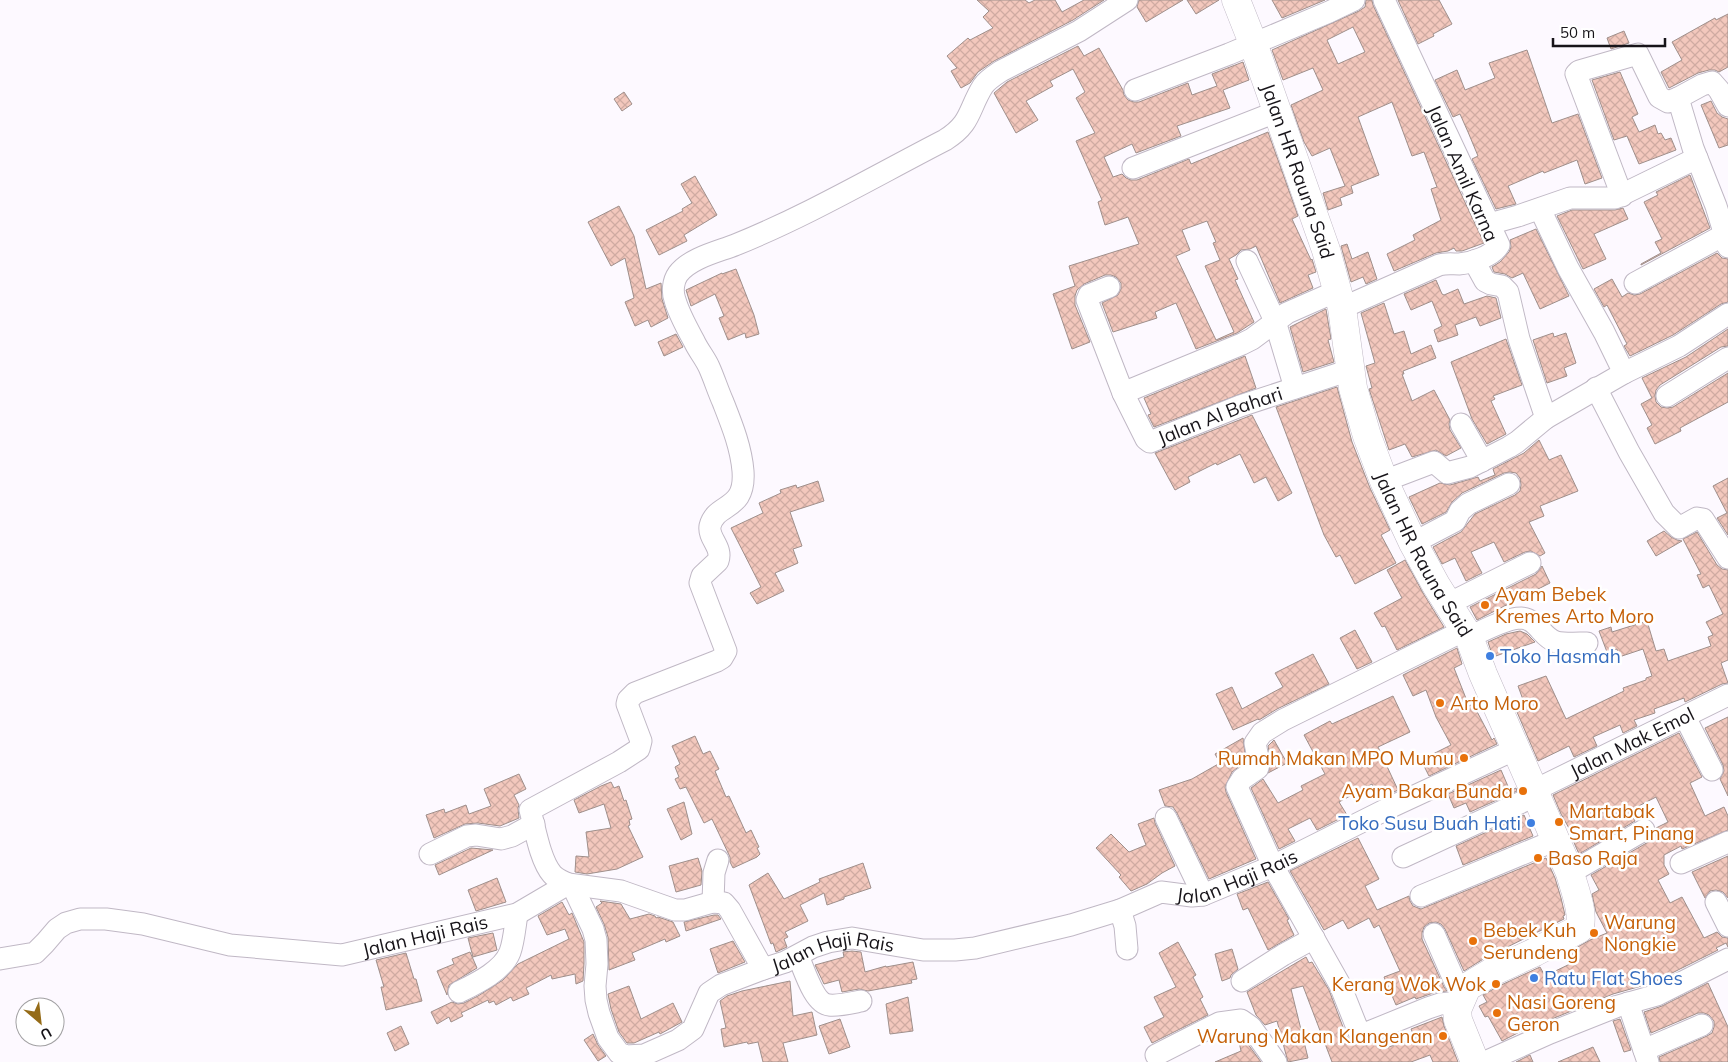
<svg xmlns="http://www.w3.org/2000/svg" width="1728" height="1062" font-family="Mulish,sans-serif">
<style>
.building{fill:url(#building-cross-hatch);stroke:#9f8f8b;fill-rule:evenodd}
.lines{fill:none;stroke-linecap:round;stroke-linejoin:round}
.minor-casing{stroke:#c0b8c5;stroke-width:23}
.major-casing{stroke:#c0b8c5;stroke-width:29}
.minor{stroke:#fff;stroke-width:21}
.major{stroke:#fff;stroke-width:28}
.food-dot{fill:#e8710a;stroke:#fff;stroke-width:2}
.shop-dot{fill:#3f7fe0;stroke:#fff;stroke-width:2}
.labels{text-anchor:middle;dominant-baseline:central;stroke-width:5;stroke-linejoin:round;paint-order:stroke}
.street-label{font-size:19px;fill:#171419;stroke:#fff}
.food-label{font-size:19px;fill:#c56008;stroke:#fff;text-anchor:start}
.shop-label{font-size:19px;fill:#366cbe;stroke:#fff;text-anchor:start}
</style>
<defs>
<pattern id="building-cross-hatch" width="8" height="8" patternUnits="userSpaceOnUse" patternTransform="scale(1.25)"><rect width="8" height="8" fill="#f3c8bd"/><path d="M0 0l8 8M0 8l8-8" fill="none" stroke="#d0aba2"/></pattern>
</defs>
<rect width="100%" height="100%" fill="#fdf9ff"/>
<path class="building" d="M977,0H1025L1029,3L1035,0H1055L1062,12L1084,0H1104L1073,20L994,61L978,72L970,83L961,88L951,71L957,68L947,56L968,38L970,40L993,28L983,17L989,11Z
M1139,0H1183L1146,22L1137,7Z
M1187,0H1219L1196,14Z
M1272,0H1325L1282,18Z
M1366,0H1372L1373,5L1484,243L1462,251H1456L1454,248L1448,251L1436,253L1394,271L1387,254L1415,240L1413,235L1441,220L1431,189L1437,187L1424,152L1412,156L1392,102L1358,117L1379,175L1351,186L1353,193L1340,198L1342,205L1328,210L1323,193L1345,186L1330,148L1312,156L1304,142L1291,105L1323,90L1313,68L1283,80L1272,50L1359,11L1365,7ZM1353,27L1365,52L1338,64L1327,40Z
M1398,0H1439L1452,24L1433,34L1434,36L1418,44Z
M1728,14V67L1719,72L1715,70H1709L1698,73L1669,88L1661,72L1682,60L1672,42L1715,18L1716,20Z
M1624,31L1629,43L1611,49L1607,38Z
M1078,46L1084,56L1099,48L1123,90L1124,95L1128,100L1134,102H1139L1188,83L1192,95L1217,86L1212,74L1243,62L1249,80L1223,90L1230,108L1177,126L1181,136L1136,153L1132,144L1104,157L1113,177L1122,174L1126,178L1131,180H1137L1189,159L1191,164L1268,132L1298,216L1292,219L1311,260L1312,259L1316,272L1308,275L1313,288L1280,303L1256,246L1250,249L1241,250L1236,255L1229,259L1238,279L1235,280L1254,322L1237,333L1196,349L1176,303L1155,312L1157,318L1113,332L1102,303L1118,295L1121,289V283L1116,277L1111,275H1105L1084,284L1077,290L1075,296V305L1090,342L1072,349L1053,294L1075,286L1069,266L1139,244L1128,217L1105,225L1098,202L1102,200L1076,141L1095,133L1076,98L1085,92L1073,69L1050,81L1053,86L1026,101L1038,120L1016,133L994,93L1007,82ZM1207,221L1216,242L1213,243L1220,260L1205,266L1234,332L1216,340L1176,256L1190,250L1182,230Z
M1527,50L1552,123L1578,114L1602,178L1585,184L1577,160L1544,173L1543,171L1508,186L1516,204L1496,209L1472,159L1478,156L1468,132L1460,114L1453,117L1435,80L1457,70L1465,90L1495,78L1489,63Z
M1620,72L1638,114L1632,117L1639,132L1655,125L1658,134L1661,133L1665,140L1671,138L1676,150L1639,164L1627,136L1614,140L1592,80Z
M624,92L632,104L622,111L614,99Z
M1711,101L1717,113L1722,117L1728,119V145L1719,148L1701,105Z
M1690,175L1710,228L1641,265V264L1661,253L1655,242L1662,239L1644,202L1658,195L1656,192Z
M695,176L717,215L684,235L687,241L659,255L646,230L683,211L682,209L692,203L681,184Z
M619,206L634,236L646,289L661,283L662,299L668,318L651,327L648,320L635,326L625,302L634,298L625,258L611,266L588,222Z
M1623,208L1628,219L1594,234L1606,259L1583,269L1557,216L1572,210H1615Z
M1536,229L1569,296L1540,309L1523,273L1512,278L1505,274L1494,272L1492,267L1500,262L1509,252L1511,247L1510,240Z
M1347,244L1352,259L1368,252L1377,279L1366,284L1363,277L1351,282L1341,246Z
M1717,253L1722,258L1728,259V302L1721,304L1673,335L1630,356L1624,346L1627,344L1607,305L1604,307L1594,289L1612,279L1622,297L1628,293L1634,295L1640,294Z
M736,269L754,315L759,334L746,338L745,333L728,340L719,318L724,316L715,294L691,306L686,290L722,273V274Z
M1436,280L1442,294L1444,295L1458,289L1464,304L1487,296L1496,298L1501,318L1480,326L1476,317L1455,325L1458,335L1438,342L1434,330L1442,326L1432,301L1411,310L1404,294Z
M1384,303L1394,334L1404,331L1411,354L1431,345L1436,358L1403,371L1404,374H1402L1412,401L1434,390L1450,420L1449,424L1450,430L1461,448L1446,456L1436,450L1412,457L1405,444L1389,450L1369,389L1372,388L1366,366L1375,363L1361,313Z
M1326,309L1331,339L1328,340L1334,362L1303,372L1290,327Z
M1728,329V346L1721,347L1660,385L1656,390L1655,396L1656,402L1661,407L1667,408L1673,407L1728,373V402L1680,428L1681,431L1655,444L1647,428L1652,425L1641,404L1652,398L1642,378L1686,357Z
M1553,333L1554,337L1566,333L1576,363L1564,368L1567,376L1547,383L1533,340Z
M676,334L683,347L664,356L658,342Z
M1506,339L1522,385L1493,396L1495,399L1491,401L1506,434L1487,444L1472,419L1451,362Z
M1245,356L1256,388L1154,427L1148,415L1151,414L1144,398Z
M1337,387L1352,442L1370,488L1390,530L1381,535L1396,563L1355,584L1340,555L1336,557L1324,535L1276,407Z
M1252,415L1292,493L1278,501L1266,477L1254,483L1240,454L1217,465L1216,463L1188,477L1190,482L1175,490L1155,453Z
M1539,440L1549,460L1561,455L1578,491L1540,506L1544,516L1529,522L1545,553L1540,556L1531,551L1525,552L1504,562L1494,542L1471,552L1482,573L1466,581L1455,558L1442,564L1433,547L1461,532L1475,514L1515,495L1520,491L1521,485L1520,478L1516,473L1510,472L1504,473L1462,493L1452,502L1446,512L1422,524L1409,497L1440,483L1450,485L1478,477L1480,481L1495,475L1493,469L1524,453Z
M1728,478V535L1717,518L1727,513L1713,486Z
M818,481L824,501L790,512L802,546L793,549L798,563L775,573L784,591L757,604L750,593L761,587L731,528L763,513L759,503L781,493L780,490L796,485L797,488Z
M1664,531L1671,537L1677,540L1682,541L1656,556L1647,541Z
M1697,532L1717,565L1722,569L1728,570V660L1721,663L1728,683L1722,684L1685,702L1684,698L1654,709L1655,713L1634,720L1637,726L1623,733L1620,725L1593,737L1597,746L1574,757L1569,746L1538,761L1517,712L1526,708L1518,686L1546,676L1566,719L1624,691L1623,688L1646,680V678L1652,676L1643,649L1619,657L1617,649L1607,652L1599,631L1611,627L1612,632L1647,621L1656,651L1664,649L1668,661L1711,646L1708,637L1713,635L1706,622L1723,614L1709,585L1703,588L1697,575L1701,574L1683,539Z
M1405,560L1423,593L1444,627L1397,650L1385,626L1382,627L1374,613L1402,598L1387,570Z
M1542,566L1550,583L1477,620L1470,607L1536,574Z
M1355,630L1372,662L1357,669L1340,638Z
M1520,631L1527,634L1535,642L1493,657L1488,642L1506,634Z
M1457,648L1462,664L1454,668L1469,706L1473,704L1492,740L1494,738L1497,744L1429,776L1421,760L1451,745L1436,717L1426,690L1413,696L1403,675Z
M1313,654L1329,684L1277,709L1259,720L1258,719L1233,730L1216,694L1232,687L1242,709L1283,687L1275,673Z
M1393,696L1410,732L1378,747L1398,790L1379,799L1372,784L1339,802L1347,815L1317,830L1310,818L1288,829L1295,841L1279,849L1251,788L1263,779L1278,803L1303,790L1301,786L1325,774L1304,735L1330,721L1332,724Z
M1728,717V796L1720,779L1724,771L1723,765L1705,728Z
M1679,733L1702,777L1690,783L1705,816L1724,807L1728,816V830L1682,849L1681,846L1664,855V865L1669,874L1658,880L1670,903L1682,897L1704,938L1717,932L1722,937L1728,938V947L1726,943L1716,948L1718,950L1652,983L1613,994L1542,1023L1541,1021L1502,1041L1488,1016L1485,1017L1479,1006L1487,1002L1483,995L1499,986L1540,967L1545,976L1572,963L1567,953L1590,940L1607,933L1596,912L1592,894L1599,890L1591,875L1650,841L1655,836L1656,828L1668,822L1656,797L1629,811L1635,821L1579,854L1572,838L1574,837L1561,814L1553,795Z
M695,736L703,754L710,751L719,769L715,771L726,797L729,796L746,833L751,830L759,847L757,848L760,854L757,857L733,868L730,862V857L712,819L704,823L686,787L680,789L675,779L679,777L675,767L680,764L672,746Z
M1243,738L1246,761L1232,772L1225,787L1226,792L1256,859L1209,879L1177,813L1173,807L1165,806L1159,790L1192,779L1220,763L1215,754Z
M1274,740L1287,763L1268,773L1271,761L1268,746Z
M1501,770L1510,791L1516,788L1517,791L1470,812L1466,803L1454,808L1448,794Z
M519,774L526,789L514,795L519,805L518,808L519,818L500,826L478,823L465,824L434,838L426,815L444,809L445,813L466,805L469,814L491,806L484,789Z
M611,782L614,788L619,786L624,801L626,800L632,819L629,820L630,825L628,826L643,857L617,869L587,874L575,872L576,856L589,857L586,832L611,828L604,804L579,813L574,800L601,786Z
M684,802L692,834L681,840L667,809Z
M1524,815L1533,836L1463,865L1456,846Z
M1154,818L1155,823L1175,866L1162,873L1147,884L1131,891L1119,877L1121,875L1096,848L1111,834L1129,852L1146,845L1138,824Z
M1358,838L1379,879L1365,886L1377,910L1409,896L1410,901L1413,906L1421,909L1546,858L1555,878L1561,898L1565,915L1563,916L1564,919L1485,958L1464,971L1445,929L1441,924L1436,922L1429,923L1424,927L1422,933V939L1444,987L1447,991L1436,992L1416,999L1415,997L1396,1005L1384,977L1400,971L1379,925L1374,928L1369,918L1348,929L1343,920L1324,930L1290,871Z
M471,848L493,850L439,875L435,865Z
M1728,856V898L1723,892L1716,890L1710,891L1705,898L1692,872Z
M698,858L702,871L701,885L676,892L669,866Z
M863,863L871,888L844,897V899L827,905L824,893L800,905L808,921L785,932L788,937L784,939L787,947L776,952L773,943L771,944L749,885L768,873L784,899L820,882L819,879Z
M497,878L506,902L476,911L468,890Z
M1268,882L1289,919L1287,920L1294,935L1268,950L1248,908L1243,910L1237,894Z
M600,901L621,904L630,919L649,914L655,916L656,918L658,917L673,922L680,936L666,942L665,939L632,953L635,960L609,970L608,937L604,924L596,907L602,903Z
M562,902L569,915L572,913L584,942V964L583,981L576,984L575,974L552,979L551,975L526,988L529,994L513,1001L511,997L496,1005L494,1001L489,1003L488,1000L461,1013L463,1016L451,1022L449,1017L437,1024L431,1012L452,1002L458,1004L464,1003L478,996L503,980L518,964L569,939L565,929L547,935L538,916Z
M714,915H718L721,919L686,931L684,922Z
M493,933L497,950L473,957L468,938Z
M733,941L745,962L718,973L710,949Z
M1178,942L1196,975L1193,977L1203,997L1200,999L1208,1015L1152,1043L1144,1027L1164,1017L1154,997L1176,987L1159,953Z
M1232,949L1238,969L1231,975L1230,978L1222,981L1215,954Z
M852,951L861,952L865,972L886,966V967L913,962L917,979L911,980L912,983L868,991L859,989L842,992L839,980L824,984L815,965L844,957L843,952Z
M470,952L477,968L449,985L447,995L437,971L454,964L452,959Z
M406,953L414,979H416L422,1001L386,1010L381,987H384L376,960Z
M1306,957L1309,963L1312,962L1329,990L1346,1035L1352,1041L1360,1044L1367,1045L1380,1041L1383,1049L1415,1038L1411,1029L1442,1017L1444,1026L1458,1062H1433L1430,1055L1411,1062H1332L1303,986L1291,989L1308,1058L1288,1062L1277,1021L1265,1025L1256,1015L1247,992Z
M790,981L793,1016L812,1012L817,1035L783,1043L788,1062H763L758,1042L748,1044L747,1042L724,1047L721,1029L726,1028L720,1001L727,996L742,991Z
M1708,983L1728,1027V1062H1660L1659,1057L1707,1036L1712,1033L1714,1027V1021L1709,1015L1704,1013H1698L1651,1033L1644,1012L1662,1006Z
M629,986L641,1019L673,1003L682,1022L660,1034L659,1032L634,1043H627L619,1032L611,1009L608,994Z
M908,997L913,1031L890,1034L886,1004Z
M840,1019L850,1047L829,1054L819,1026Z
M1620,1019L1631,1050L1624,1052L1613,1021Z
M401,1026L409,1044L395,1051L387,1033Z
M593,1034L598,1045L606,1056L598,1061L584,1040Z
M1242,1036L1261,1062H1215L1241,1051L1238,1037Z
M1593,1047L1600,1062H1558Z
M1530,1055L1533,1062H1516Z"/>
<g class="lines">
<defs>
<g id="minor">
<path d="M1135,90L1229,54L1329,12L1354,0"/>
<path d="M1728,106L1719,90L1712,82L1702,85L1678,98L1693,148L1716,206L1723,229L1722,236L1728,247"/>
<path d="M1133,168L1276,112"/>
<path d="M1622,196L1576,74L1579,71L1638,54L1659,97L1668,102L1678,98"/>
<path d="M1540,209L1568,268L1604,332L1624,373"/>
<path d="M1489,224L1518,216L1570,198H1615L1697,158"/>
<path d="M1247,261L1275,321L1295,388"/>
<path d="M1474,261L1485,281L1491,284L1502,286L1508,292L1519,339L1546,418"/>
<path d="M1635,283L1722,236"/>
<path id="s1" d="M1109,287L1089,295L1087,300L1123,393L1146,439L1150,442L1240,406L1350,370"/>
<path d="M1342,308L1439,265C1446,263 1452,264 1459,264C1472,263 1493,256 1499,245L1384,0"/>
<path d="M1596,388L1629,452L1664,513L1679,528L1697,518L1703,519L1728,558"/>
<path d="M1123,393L1242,344L1252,339L1287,313L1337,291"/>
<path d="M1667,396L1728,358"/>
<path d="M1461,424L1482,461"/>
<path d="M1384,481L1434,462L1447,473L1470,467L1509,447L1517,442L1546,418L1624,373L1679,346L1728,314"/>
<path d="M1413,543L1455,521L1460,511L1468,504L1509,484"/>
<path d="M1448,604L1530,563"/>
<path d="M1469,637C1483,631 1506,618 1521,618C1538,619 1541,637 1556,642C1565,644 1578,643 1587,643"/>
<path d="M1685,717L1712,770"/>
<path id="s2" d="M1535,790L1728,695"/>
<path d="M1166,818L1203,895"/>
<path d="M430,854L467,836L476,835L501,839L512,836L534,824"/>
<path d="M1403,857L1537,795"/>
<path d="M1681,863L1728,842"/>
<path d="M1570,873L1644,830"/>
<path d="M568,884C562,881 556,879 552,874C540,860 535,828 530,810L619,762L639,749L641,741L627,704L628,700L635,693L717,661L722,658L726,651L700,583L702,576L718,561C723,547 708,539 710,526C716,502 746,512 743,471C741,447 732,425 723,402C718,391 714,378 709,367C705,358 698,350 694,341C687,328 679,314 675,300C672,292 673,281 678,274C690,258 717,252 735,245C807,216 875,176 945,140C972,123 968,110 983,86C987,80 995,75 1001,71L1079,31L1127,0"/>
<path d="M572,885L593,929L596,940L597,964L595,986L596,1000L599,1013L608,1038L619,1053L626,1056L644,1055L678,1040L693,1029L709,993L721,985L763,969"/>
<path d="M1421,896L1556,840"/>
<path d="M713,902L714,873L718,860"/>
<path d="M1716,902L1728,926"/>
<path d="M1120,910L1125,926L1127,949"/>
<path d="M1434,934L1455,982L1467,987"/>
<path d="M798,956C804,969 814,1004 829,1005C839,1006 851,1003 861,1001"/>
<path id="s3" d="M0,959L35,953L45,943L57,929L66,923L80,919H106L143,924L230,945L342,955L517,914L568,884L621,891L675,910H685L713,902L724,903L730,910L763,969L785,962L813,947L828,942L852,938L923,950H955L975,948L1071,925L1120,910L1161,892L1192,896L1203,895L1273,866L1393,806L1516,749"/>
<path d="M1242,981L1283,955L1314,938"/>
<path d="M459,992C475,984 503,971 510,952C514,941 515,926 517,914"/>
<path d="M1459,1002L1440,1004L1428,1008L1369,1032L1365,1033L1358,1030L1340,985L1273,866L1237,787L1242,779L1258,768L1259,763L1255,743L1262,733L1283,720L1465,630"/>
<path d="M1628,1003L1648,1062"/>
<path d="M1644,1050L1702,1025"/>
<path d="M1156,1055L1219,1023L1241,1020L1251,1027L1276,1062"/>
<path d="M1485,1062L1550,1033L1618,1006L1657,995L1728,959"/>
</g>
<g id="major">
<path id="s4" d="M1236,0L1253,43L1326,250L1342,308L1353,388L1367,436L1384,481L1413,543L1436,585L1469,637L1483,674L1570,873C1574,888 1585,914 1579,929L1535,952L1492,972L1467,987L1457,1010L1458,1020L1475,1062"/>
</g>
</defs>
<use href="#minor" class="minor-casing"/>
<use href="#major" class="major-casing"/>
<use href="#minor" class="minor"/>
<use href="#major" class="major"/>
</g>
<g class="food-dot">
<circle cx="1485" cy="605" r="5"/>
<circle cx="1440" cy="703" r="5"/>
<circle cx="1464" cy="758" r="5"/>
<circle cx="1523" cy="791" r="5"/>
<circle cx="1559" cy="822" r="5"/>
<circle cx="1538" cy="858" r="5"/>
<circle cx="1594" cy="933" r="5"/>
<circle cx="1473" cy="941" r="5"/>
<circle cx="1496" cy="984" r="5"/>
<circle cx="1497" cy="1013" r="5"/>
<circle cx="1443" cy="1036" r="5"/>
</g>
<g class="shop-dot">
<circle cx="1490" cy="656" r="5"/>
<circle cx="1531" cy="823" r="5"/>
<circle cx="1534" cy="978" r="5"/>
</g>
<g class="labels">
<g class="street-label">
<text stroke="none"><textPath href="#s4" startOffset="182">Jalan HR Rauna Said</textPath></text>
<text transform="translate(1463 173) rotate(66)">Jalan Amil Karna</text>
<text stroke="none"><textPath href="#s1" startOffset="258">Jalan Al Bahari</textPath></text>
<text stroke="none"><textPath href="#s4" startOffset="588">Jalan HR Rauna Said</textPath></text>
<text stroke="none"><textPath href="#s2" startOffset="108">Jalan Mak Emol</textPath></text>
<text stroke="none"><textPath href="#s3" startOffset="1329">Jalan Haji Rais</textPath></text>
<text stroke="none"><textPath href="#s3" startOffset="444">Jalan Haji Rais</textPath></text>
<text stroke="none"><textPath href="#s3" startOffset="909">Jalan Haji Rais</textPath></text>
</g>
<g class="food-label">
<text x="1495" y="594">Ayam Bebek<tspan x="1495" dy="22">Kremes Arto Moro</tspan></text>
<text x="1450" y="703">Arto Moro</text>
<text x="1454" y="758" text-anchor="end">Rumah Makan MPO Mumu</text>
<text x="1513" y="791" text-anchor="end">Ayam Bakar Bunda</text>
<text x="1569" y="811">Martabak<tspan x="1569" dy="22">Smart, Pinang</tspan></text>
<text x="1548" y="858">Baso Raja</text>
<text x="1604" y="922">Warung<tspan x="1604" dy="22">Nongkie</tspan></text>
<text x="1483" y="930">Bebek Kuh<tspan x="1483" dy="22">Serundeng</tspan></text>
<text x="1486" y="984" text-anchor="end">Kerang Wok Wok</text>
<text x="1507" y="1002">Nasi Goreng<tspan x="1507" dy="22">Geron</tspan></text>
<text x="1433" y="1036" text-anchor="end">Warung Makan Klangenan</text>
</g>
<g class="shop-label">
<text x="1500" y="656">Toko Hasmah</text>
<text x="1521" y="823" text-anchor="end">Toko Susu Buah Hati</text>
<text x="1544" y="978">Ratu Flat Shoes</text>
</g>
</g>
<g transform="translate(40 1022) rotate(152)"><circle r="24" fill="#ffffff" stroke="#a2a1a3"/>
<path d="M0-4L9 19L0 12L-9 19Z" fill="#956b17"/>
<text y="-8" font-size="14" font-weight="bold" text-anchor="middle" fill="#171419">U</text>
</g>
<path d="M1553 38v8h112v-8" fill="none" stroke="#171419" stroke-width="2.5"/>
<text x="1560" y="38" font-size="15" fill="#171419" stroke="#ffffff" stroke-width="4" paint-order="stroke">50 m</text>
</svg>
